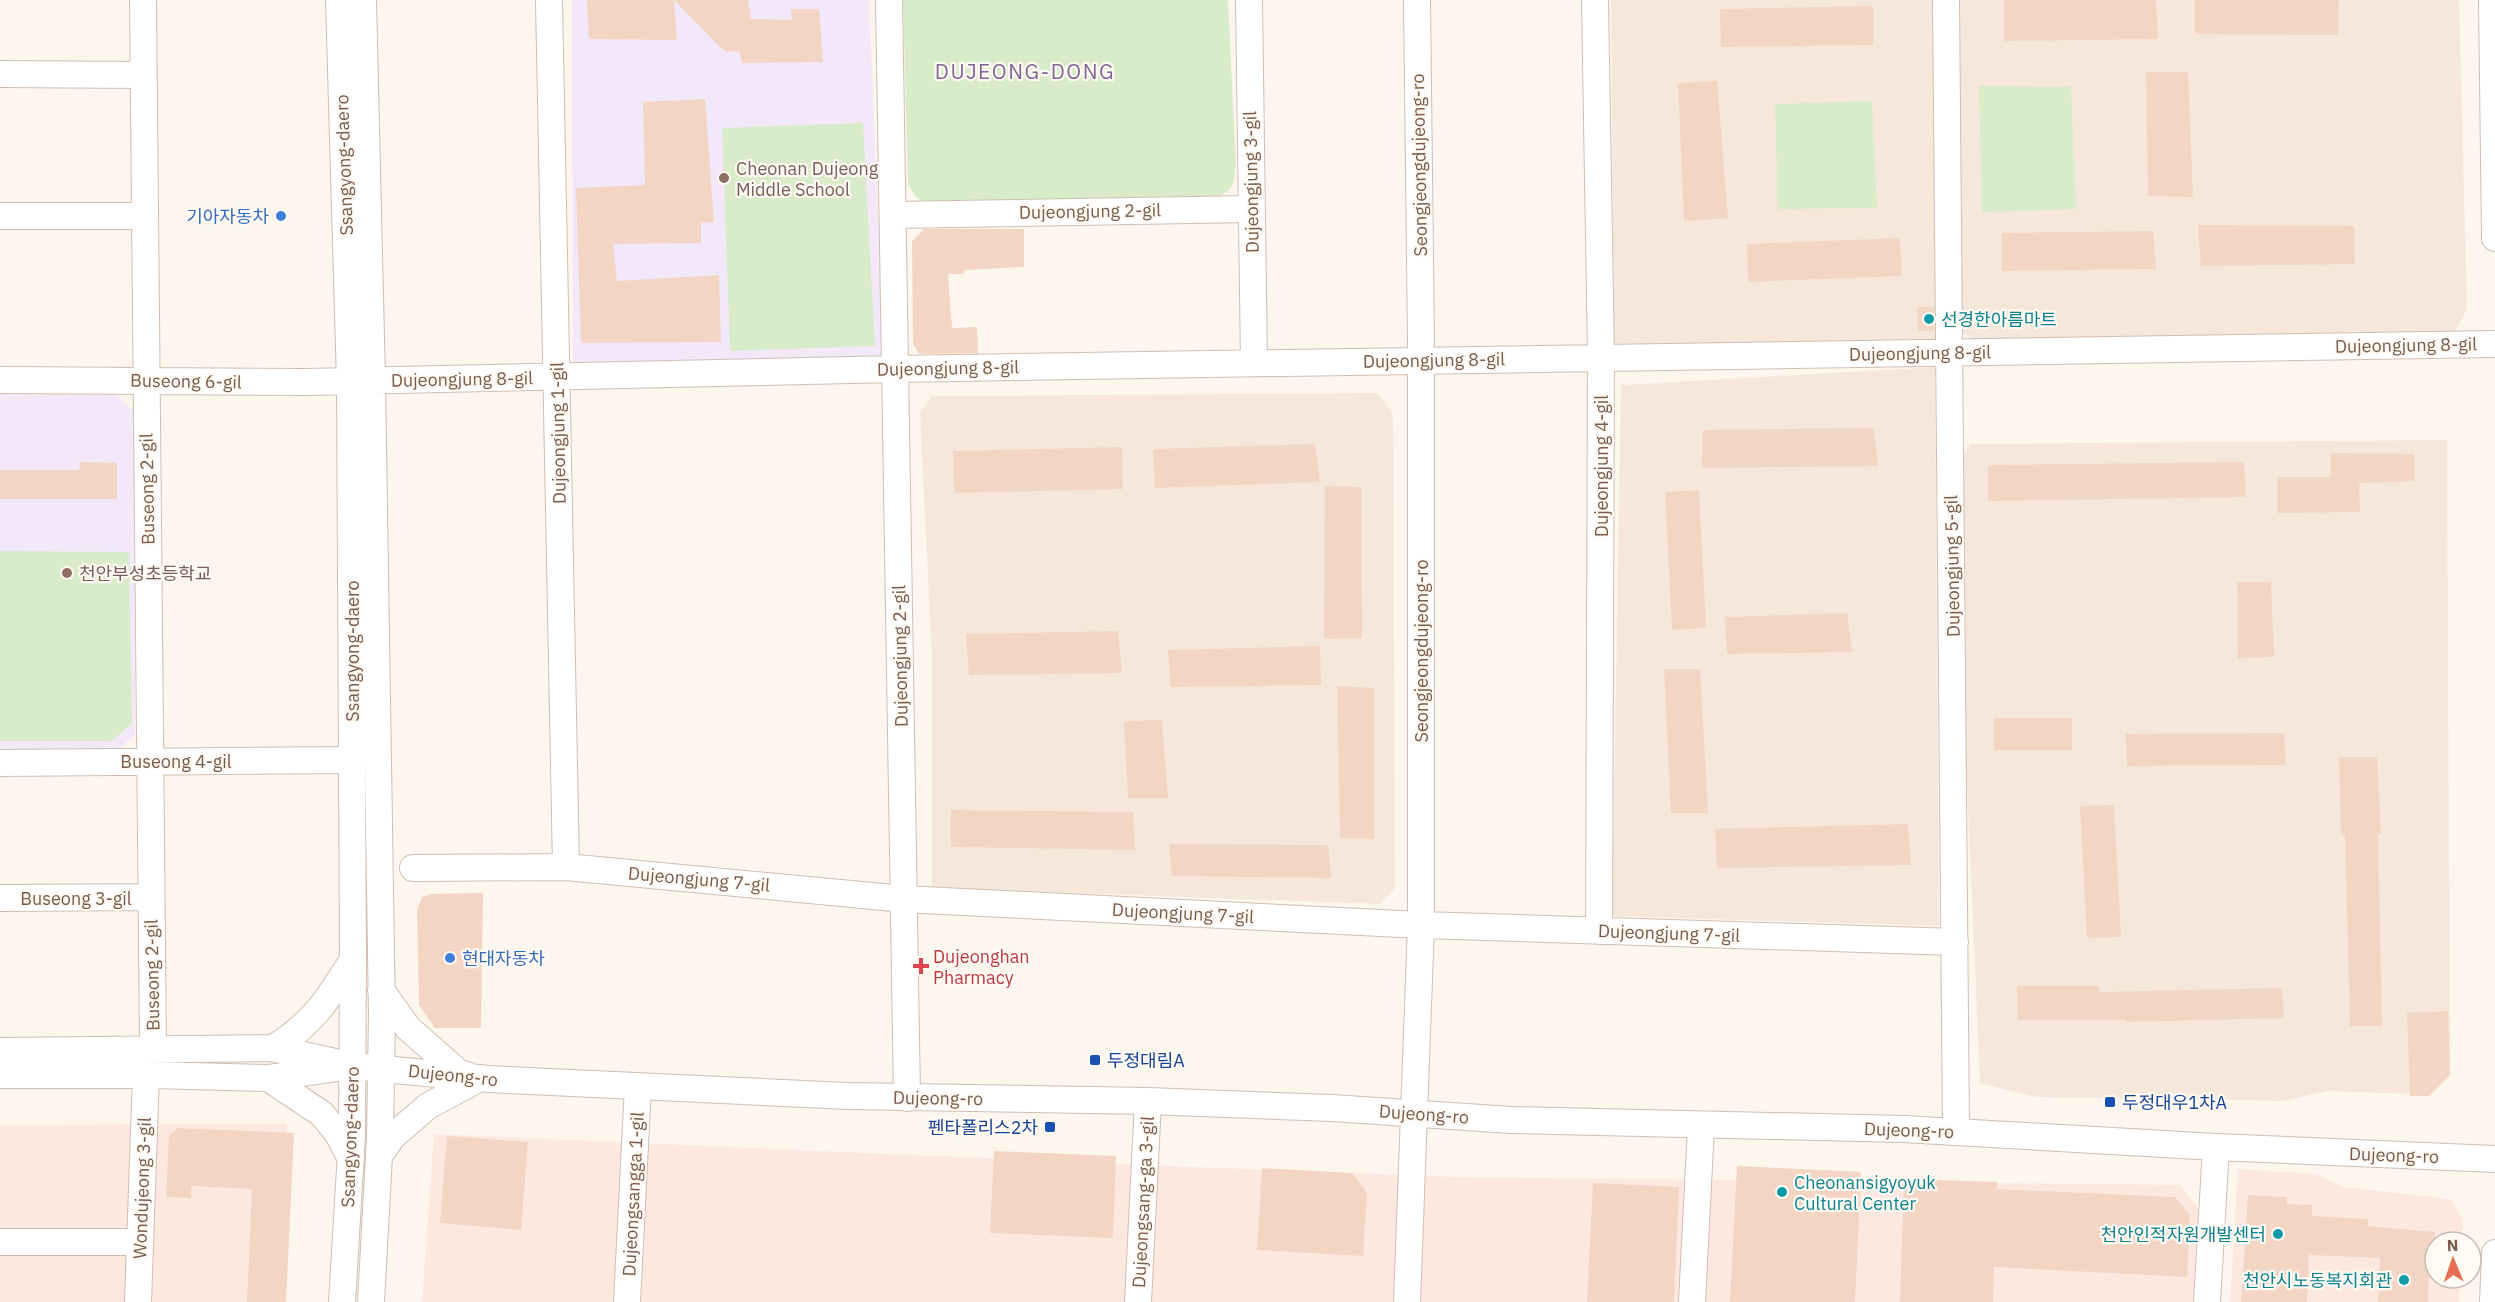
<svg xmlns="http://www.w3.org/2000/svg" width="2495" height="1302" font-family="'IBM Plex Sans','Noto Sans KR',sans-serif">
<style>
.residential{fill:#f5e8da}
.commercial{fill:#fde8e0}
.education{fill:#f3e8fa}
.green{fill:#d8ecc9}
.building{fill:#f3d5c3}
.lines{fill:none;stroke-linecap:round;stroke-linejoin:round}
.minor-casing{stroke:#d1beb0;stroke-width:28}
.minor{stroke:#fff;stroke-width:26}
.education-dot{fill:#8d6e63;stroke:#fffaf3;stroke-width:2}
.shop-dot{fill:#3f7fe0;stroke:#fffaf3;stroke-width:2}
.culture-dot{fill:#0f9aa8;stroke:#fffaf3;stroke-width:2}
.health-dot{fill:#e0444e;stroke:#fffaf3;stroke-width:2}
.transit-dot{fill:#1a4fb4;stroke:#fffaf3;stroke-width:2}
.labels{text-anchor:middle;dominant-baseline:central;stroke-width:4.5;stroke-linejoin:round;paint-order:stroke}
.street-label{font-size:18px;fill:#7a5c4d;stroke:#fffaf3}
.education-label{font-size:18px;fill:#785e54;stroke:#fffaf3;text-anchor:start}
.shop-label{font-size:18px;fill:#366cbe;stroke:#fffaf3;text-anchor:end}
.culture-label{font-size:18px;fill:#0d838f;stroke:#fffaf3;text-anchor:start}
.health-label{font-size:18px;fill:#be3a42;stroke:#fffaf3;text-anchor:start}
.transit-label{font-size:18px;fill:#164399;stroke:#fffaf3;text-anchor:start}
.quarter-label{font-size:21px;letter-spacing:1.5px;fill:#846695;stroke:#fffaf3}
</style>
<rect width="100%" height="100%" fill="#fdf6ec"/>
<path class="residential" d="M1611,0H1933L1942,336L1932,347L1629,354L1614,341Z
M1955,0H2459L2467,308L2455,332L1981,346L1960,330Z
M1935,367L1939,926L1612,916L1621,385Z
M1377,393L1393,414L1395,889L1379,904L932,888V658L920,413L932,396Z
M2447,440L2450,1070L2413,1094L2327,1091L2283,1101L2035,1097L1980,1083L1966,760L1963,455L1971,444Z"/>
<path class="commercial" d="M287,1124L282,1302H0V1125Z
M434,1134L1141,1165L1454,1177L2180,1185L2202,1212L2197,1302H422Z
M2238,1169L2316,1174L2344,1187L2450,1199L2463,1219L2462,1242H2435V1278H2460L2459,1302H2230Z"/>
<path class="education" d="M572,0H869L884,356L573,366Z
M0,394L117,395L134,411L135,735L118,750L0,751Z"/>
<path class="green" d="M903,0H1228L1236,164C1234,180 1235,188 1220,196L924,202L915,196L908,184Z
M1979,86L2071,87L2076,209L1982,212Z
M1872,101L1877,208L1778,209L1775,104Z
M863,123L875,346L730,351L722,128Z
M0,551L129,552L132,724L111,741H0Z"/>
<path class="building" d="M587,0H674L677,40L589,39Z
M674,0H748L751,19L792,20L791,9H819L823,62L742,63L739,51L727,52L716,43Z
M2004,0H2156L2158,39L2004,41Z
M2195,0H2339L2338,35L2195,34Z
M1873,6V45L1721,47L1720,9Z
M2146,72H2188L2193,197L2148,196Z
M1717,81L1728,218L1684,221L1678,83Z
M705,99L714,222L701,223V243L613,244L617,281L719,275L721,342L581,343L576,188L645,185L643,102Z
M2198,225L2354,226L2355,264L2201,266Z
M924,229H1024V267L964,270V274H948L952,328L977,327L978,353L919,354L913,344L912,241Z
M2153,231L2156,269L2002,271V233Z
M1900,238L1902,276L1748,282L1747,244Z
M1917,307H1934V331H1918Z
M1874,428L1878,466L1702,468L1703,430Z
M1315,444L1320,482L1155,488L1153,449Z
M1122,447L1123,489L954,493L953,451Z
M2331,453L2414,454L2415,481L2359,483L2360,512L2277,513V477H2331Z
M79,462L117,463V499H0V470H80Z
M2244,462L2246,497L1988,501V465Z
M1325,486L1361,487L1362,638L1324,639Z
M1699,490L1706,628L1672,630L1665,492Z
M2237,582H2271L2274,657L2238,658Z
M1847,613L1852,652L1727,654L1725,617Z
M1118,631L1122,673L969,675L966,634Z
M1320,646L1321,685L1171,687L1168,650Z
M1664,669H1700L1708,813H1671Z
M1337,686L1374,688V839L1340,838Z
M1994,718H2072V750H1994Z
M1162,720L1168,798H1128L1124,721Z
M2284,733L2286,765L2127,766L2126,734Z
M2339,757H2377L2381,834H2378L2382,1026H2350L2345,835H2341Z
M2114,805L2121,937L2087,938L2080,806Z
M951,810L1133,812L1135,850L951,847Z
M1908,824L1911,865L1717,868L1715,829Z
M1169,844L1328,845L1331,878L1172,876Z
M483,893L481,1028H435L419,1005L417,910L422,897L431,894Z
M2017,986H2099V992L2282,988L2284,1018L2126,1022V1020H2018Z
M2448,1011L2450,1075L2429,1096H2410L2407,1013Z
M178,1128L294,1133L286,1302H247L252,1189L191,1186V1198L166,1197L169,1135Z
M447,1136L528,1142L521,1230L440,1223Z
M994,1151L1116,1156L1113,1238L990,1233Z
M1737,1166L1861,1172L1855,1302H1730Z
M1262,1168L1352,1173L1367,1193L1363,1256L1257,1250Z
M1904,1179L1997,1182V1189L2175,1197L2190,1215L2187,1277L1994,1267L1993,1302H1900Z
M1593,1183L1679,1187L1674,1302H1587Z
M2248,1195L2287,1197V1204L2312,1205V1216L2368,1219V1226L2435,1232V1254H2429L2428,1302H2378L2380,1258L2309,1255L2307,1302H2241Z"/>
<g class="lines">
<defs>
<path id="minor" d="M143,0L153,1049
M339,0L350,382L353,959L352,1135L342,1302
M363,0L372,381L382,1015L380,1138L371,1302
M549,0L566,867
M889,0L907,1098
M1249,0L1254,363
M1595,0L1601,358L1599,931
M1946,0L1956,1132
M2492,0L2495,238
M0,74L143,75
M893,215L1251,209
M0,216H145
M0,380L306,382L895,369L2495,344
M0,763L352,760
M413,868L566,867L904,899L1421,925L1955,942
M0,898L151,897
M381,990L408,1028L459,1073L467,1075
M273,1048C312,1025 330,997 353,959
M0,1051L273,1048L352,1066L489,1079L848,1096L1148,1101L1332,1108L1511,1120L1904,1129L2216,1147L2495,1159
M0,1075H152L268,1078L338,1068
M268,1078L322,1114L338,1134L351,1159
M379,1156L392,1137L428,1106L480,1078
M0,1242H140
M138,1302L146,1075
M627,1302L638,1086
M1138,1302L1148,1101
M1407,1302L1421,925V344L1417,0
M1692,1302L1701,1126
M2207,1302L2216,1147
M2493,1302L2495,1253"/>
</defs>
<use href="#minor" class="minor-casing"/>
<use href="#minor" class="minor"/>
</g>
<g class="education-dot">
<circle cx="724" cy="178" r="6"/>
<circle cx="67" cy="573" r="6"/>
</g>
<g class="shop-dot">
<circle cx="281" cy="216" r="6"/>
<circle cx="450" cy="958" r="6"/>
</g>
<g class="culture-dot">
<circle cx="1929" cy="319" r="6"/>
<circle cx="1782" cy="1192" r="6"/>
<circle cx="2278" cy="1234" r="6"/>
<circle cx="2404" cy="1280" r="6"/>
</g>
<path class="health-dot" d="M918 957h6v6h6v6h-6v6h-6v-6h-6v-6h6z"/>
<g class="transit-dot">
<rect x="1089" y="1054" width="12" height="12" rx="3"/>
<rect x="2104" y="1096" width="12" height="12" rx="3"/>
<rect x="1044" y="1121" width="12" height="12" rx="3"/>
</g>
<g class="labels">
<g class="street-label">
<text transform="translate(344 165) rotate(-92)">Ssangyong-daero</text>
<text transform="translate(1419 165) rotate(-91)">Seongjeongdujeong-ro</text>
<text transform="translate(1251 182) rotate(-91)">Dujeongjung 3-gil</text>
<text transform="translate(1090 211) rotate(-1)">Dujeongjung 2-gil</text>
<text transform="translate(2406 345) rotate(-1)">Dujeongjung 8-gil</text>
<text transform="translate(1920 353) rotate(-1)">Dujeongjung 8-gil</text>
<text transform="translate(1434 360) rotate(-1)">Dujeongjung 8-gil</text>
<text transform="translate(948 368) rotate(-1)">Dujeongjung 8-gil</text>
<text transform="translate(462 379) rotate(-1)">Dujeongjung 8-gil</text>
<text transform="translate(186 381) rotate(1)">Buseong 6-gil</text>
<text transform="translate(558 433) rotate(-91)">Dujeongjung 1-gil</text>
<text transform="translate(1601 466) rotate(-90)">Dujeongjung 4-gil</text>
<text transform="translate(147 489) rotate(-91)">Buseong 2-gil</text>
<text transform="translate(1952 566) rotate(-91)">Dujeongjung 5-gil</text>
<text transform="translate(352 651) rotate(-90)">Ssangyong-daero</text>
<text transform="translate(1421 651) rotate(-90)">Seongjeongdujeong-ro</text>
<text transform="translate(900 656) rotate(-91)">Dujeongjung 2-gil</text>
<text x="176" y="761">Buseong 4-gil</text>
<text transform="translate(699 879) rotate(5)">Dujeongjung 7-gil</text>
<text x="76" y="898">Buseong 3-gil</text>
<text transform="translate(1183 913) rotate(3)">Dujeongjung 7-gil</text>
<text transform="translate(1669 933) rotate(2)">Dujeongjung 7-gil</text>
<text transform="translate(152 975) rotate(-91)">Buseong 2-gil</text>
<text transform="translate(453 1075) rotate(6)">Dujeong-ro</text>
<text transform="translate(938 1098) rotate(1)">Dujeong-ro</text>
<text transform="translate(1424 1114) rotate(4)">Dujeong-ro</text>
<text transform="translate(1909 1130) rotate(2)">Dujeong-ro</text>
<text transform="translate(350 1137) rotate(-88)">Ssangyong-daero</text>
<text transform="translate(2394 1155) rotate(2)">Dujeong-ro</text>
<text transform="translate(142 1188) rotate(-88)">Wondujeong 3-gil</text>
<text transform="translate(633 1194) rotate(-87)">Dujeongsangga 1-gil</text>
<text transform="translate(1143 1202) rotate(-87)">Dujeongsang-ga 3-gil</text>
</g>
<g class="education-label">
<text x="736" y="168">Cheonan Dujeong<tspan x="736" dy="21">Middle School</tspan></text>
<text x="79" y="573">천안부성초등학교</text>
</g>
<g class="shop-label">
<text x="269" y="216">기아자동차</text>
<text x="462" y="958" text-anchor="start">현대자동차</text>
</g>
<g class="culture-label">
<text x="1941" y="319">선경한아름마트</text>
<text x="1794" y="1182">Cheonansigyoyuk<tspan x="1794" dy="21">Cultural Center</tspan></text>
<text x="2266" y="1234" text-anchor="end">천안인적자원개발센터</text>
<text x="2392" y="1280" text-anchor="end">천안시노동복지회관</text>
</g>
<g class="health-label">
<text x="933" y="956">Dujeonghan<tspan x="933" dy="21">Pharmacy</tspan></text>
</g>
<g class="transit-label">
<text x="1107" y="1060">두정대림A</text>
<text x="2122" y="1102">두정대우1차A</text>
<text x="1038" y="1127" text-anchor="end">펜타폴리스2차</text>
</g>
<g class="quarter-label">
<text x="1025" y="71">DUJEONG-DONG</text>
</g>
</g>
<g transform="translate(2453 1260) rotate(358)"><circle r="28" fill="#fffaf3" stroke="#cabbb1" stroke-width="1.5"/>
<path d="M0-4.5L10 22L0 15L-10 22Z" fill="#e76f51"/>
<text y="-9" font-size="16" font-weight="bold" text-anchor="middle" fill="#7a5c4d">N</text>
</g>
</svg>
